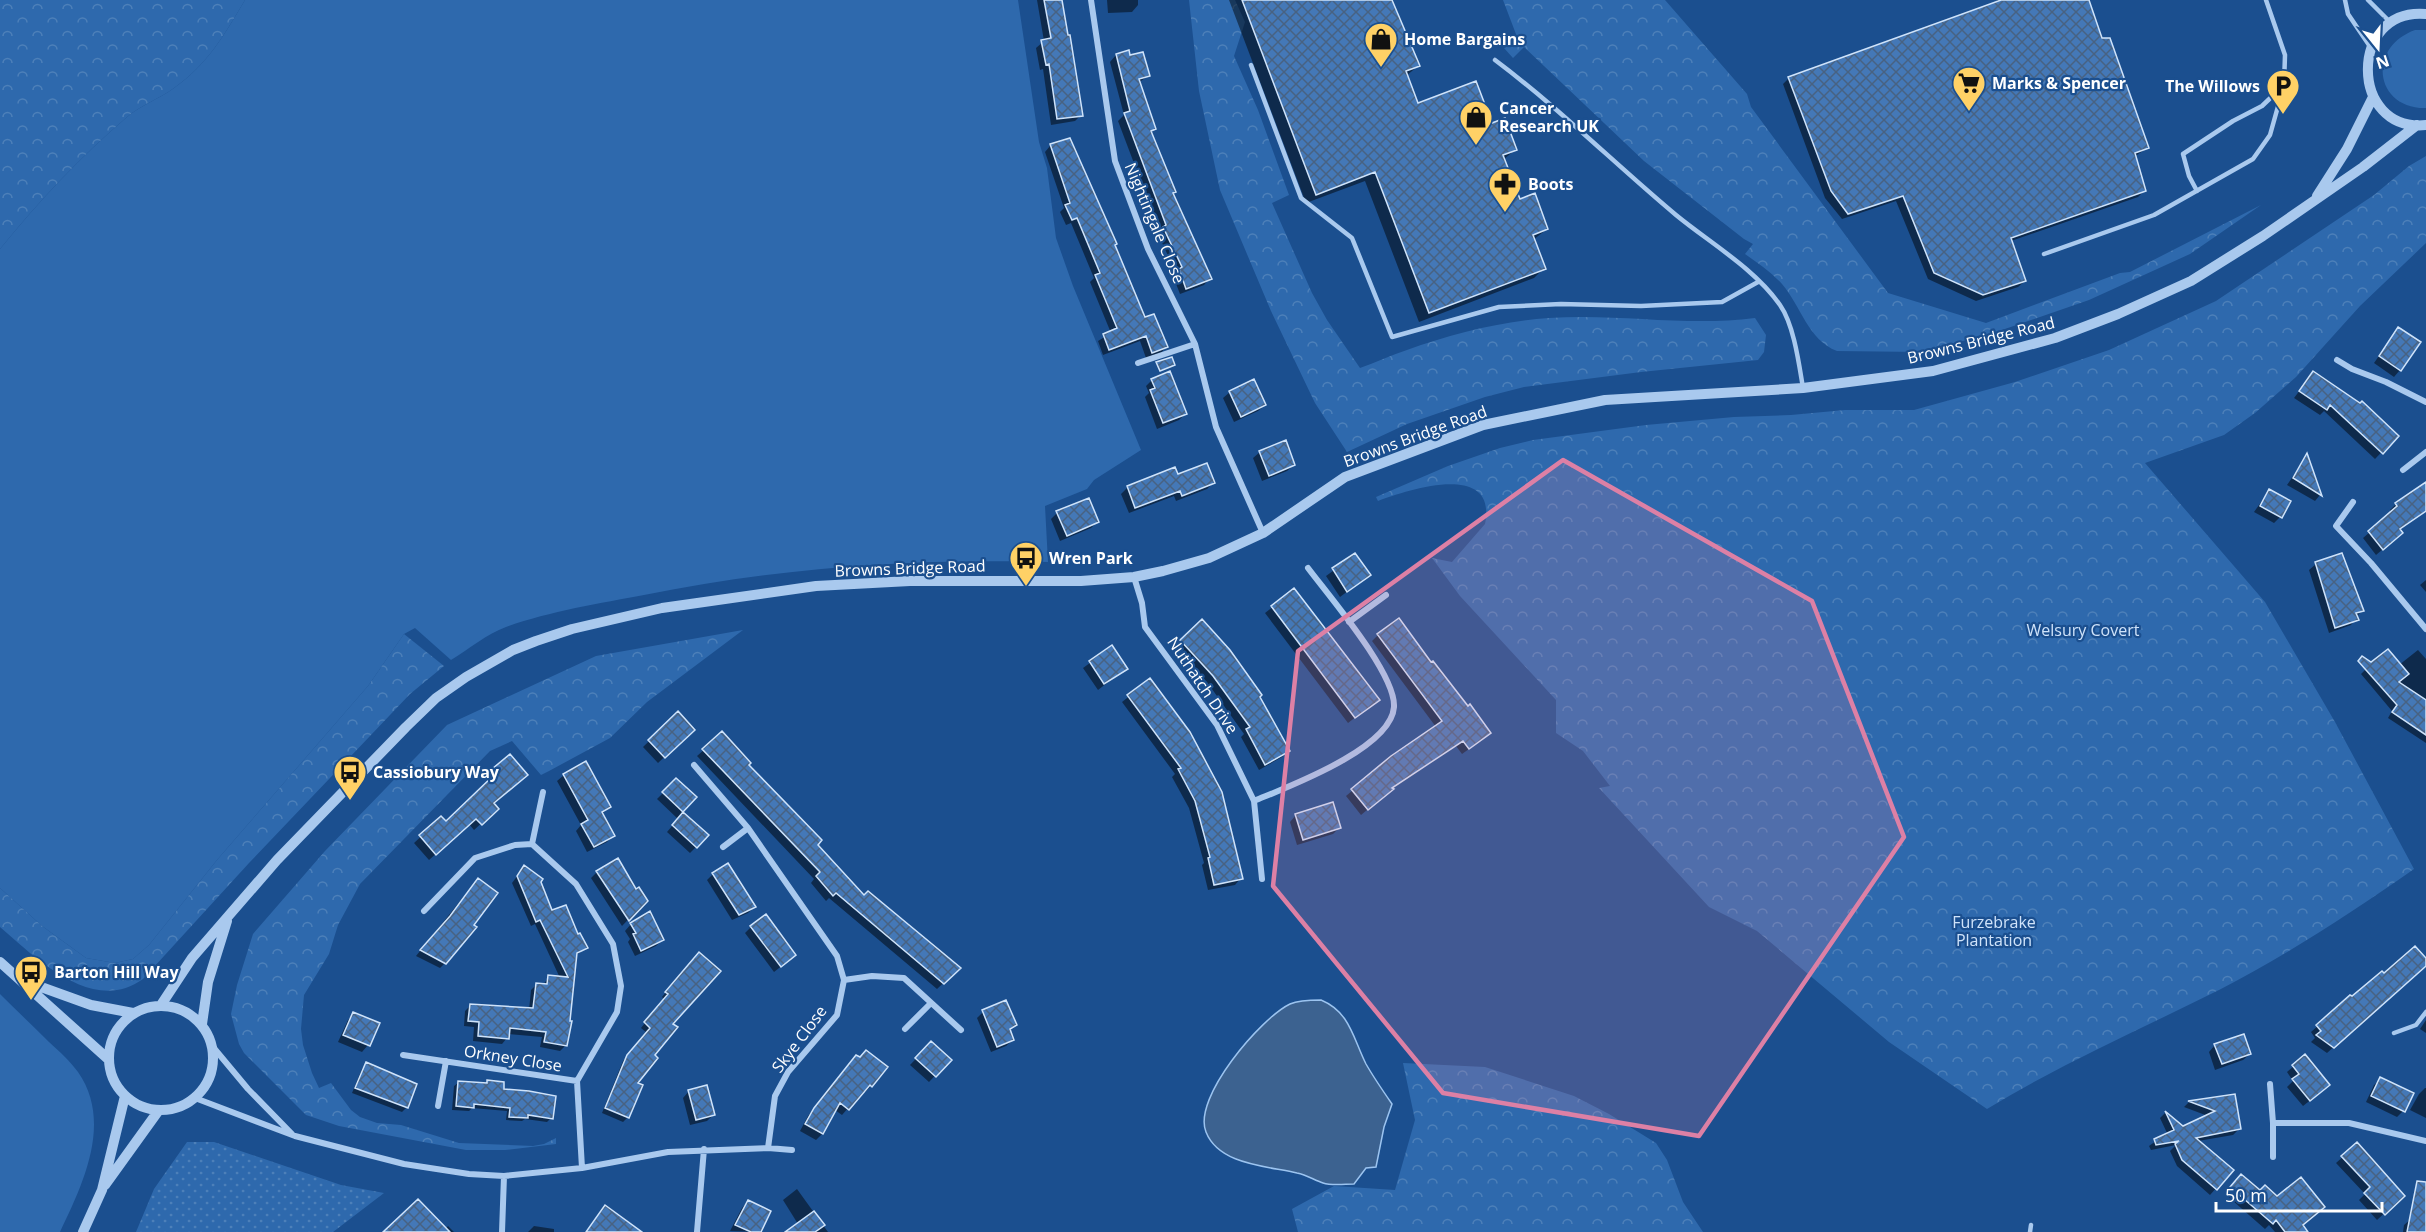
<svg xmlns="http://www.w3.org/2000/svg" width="2426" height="1232" font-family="'Open Sans',sans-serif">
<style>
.green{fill:#2e69ad}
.forest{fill:url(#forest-crowns)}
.park{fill:url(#park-dots)}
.water{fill:#3c6290;stroke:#9cc4f0;stroke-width:1.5}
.shadow{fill:#0007}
.building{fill:url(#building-cross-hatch);stroke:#cfe3fa;stroke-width:1.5}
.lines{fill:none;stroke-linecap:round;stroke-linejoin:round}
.service{stroke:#a9c9ee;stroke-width:4.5}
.minor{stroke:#a9c9ee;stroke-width:6}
.tertiary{stroke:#a9c9ee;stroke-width:10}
.marked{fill:#dd80a5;fill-opacity:0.2;stroke:#dd80a5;stroke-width:4.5;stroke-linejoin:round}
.labels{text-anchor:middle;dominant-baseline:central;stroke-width:4.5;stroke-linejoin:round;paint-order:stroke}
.poi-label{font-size:16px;font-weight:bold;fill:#fff;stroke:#1b4f8f;text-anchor:start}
.street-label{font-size:16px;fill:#fff;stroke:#1b4f8f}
.park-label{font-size:16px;fill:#cfe3fa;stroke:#1b4f8f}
</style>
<defs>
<pattern id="forest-crowns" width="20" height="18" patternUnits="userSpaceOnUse" patternTransform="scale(1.5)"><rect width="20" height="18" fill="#2e69ad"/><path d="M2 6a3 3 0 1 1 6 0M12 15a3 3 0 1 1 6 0" fill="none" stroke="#4d80b9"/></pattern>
<pattern id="park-dots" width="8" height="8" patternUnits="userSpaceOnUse" patternTransform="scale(1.5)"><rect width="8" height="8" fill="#2e69ad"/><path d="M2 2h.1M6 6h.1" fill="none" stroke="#4d80b9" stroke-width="1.8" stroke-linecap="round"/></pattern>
<pattern id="building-cross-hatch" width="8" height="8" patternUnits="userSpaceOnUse" patternTransform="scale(1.5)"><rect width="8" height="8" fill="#4478b7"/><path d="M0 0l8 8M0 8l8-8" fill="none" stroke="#486282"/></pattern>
</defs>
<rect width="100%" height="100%" fill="#1b4f8f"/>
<path class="green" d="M245,0H1018L1039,142L1047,168L1056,238L1073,286L1141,450L1094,480L1087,489L1045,506L1048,562C910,558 779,568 644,595C601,603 547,612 506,627C487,634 469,649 451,660L415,628L404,634L368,686L217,860L149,945L133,959L115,963L86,958L42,926L0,888V249C39,201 80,157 127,117C141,105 159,99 174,88C207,65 225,34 245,0Z
M2415,30H2426V108C2375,109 2366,48 2415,30Z
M0,994C16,1010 33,1026 49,1042C59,1051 70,1061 78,1072C113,1122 83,1184 60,1232H0Z"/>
<path class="forest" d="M0,0H245C225,34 207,65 174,88C159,99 141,105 127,117C80,157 39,201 0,249Z
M1189,0H1235L1245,22L1234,56L1258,110L1289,195L1272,203L1312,293L1327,320L1360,368C1375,363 1391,355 1407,350C1451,334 1502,321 1549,318C1618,313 1686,327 1755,318L1766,335L1764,352L1758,360L1641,372L1524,387L1485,397L1407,424L1347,452L1315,403L1271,311L1220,190L1199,91Z
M1503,0H1665L1747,94L1751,107L1888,293L1986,323L2120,273L2130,272L2261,205L2190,254L2089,300L1999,331L1923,352L1837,351C1808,340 1801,306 1782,284C1771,272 1758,263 1745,254L1753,244L1744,239L1644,161L1524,47L1513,58L1504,48L1519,42Z
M2426,156V243L2360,306L2296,377L2255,413L2224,435L2145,463L2265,602L2335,722L2414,869C2351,913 2287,955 2219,990C2141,1029 2061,1064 1987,1109L1889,1042L1757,931L1709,907L1599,788L1610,786L1583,751L1556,733V700L1460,596L1432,558L1452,562L1485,524C1498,460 1407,490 1378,501L1376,497L1448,466L1500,448L1533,440L1646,425L1734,417L1791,415L1845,410H1914L2015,382L2109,350L2216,301L2374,195L2409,166Z
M743,630L647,702L610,738L549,771L541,775L512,741L490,751L360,884L338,925L329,954L304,995L301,1029L303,1045L312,1073L319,1088L331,1083L351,1110L360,1117L377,1123L401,1125L459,1143L533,1146L544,1144L556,1138V1144L505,1150H466L339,1126L306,1115L244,1053L239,1044L231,1014L237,985L253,934L325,851L447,725L596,656Z
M404,634L444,666L410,694L249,863L143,979C93,1015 37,959 0,927V888L42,926L86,958L115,963L133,959L149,945L217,860L368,686Z
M1403,1063L1485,1067L1574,1096L1609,1114L1656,1143L1667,1160L1683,1202L1703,1232H1298L1292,1209L1334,1186L1395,1190L1415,1120Z"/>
<path class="park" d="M187,1142H214L341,1185L384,1193L333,1232H136L154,1189Z"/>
<path class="water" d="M1321,1000C1350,1012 1353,1038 1366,1064C1374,1078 1383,1091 1392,1104L1384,1127L1376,1167L1366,1168L1354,1184C1345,1184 1332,1186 1323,1183C1314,1180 1307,1175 1297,1173C1267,1166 1219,1165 1206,1132C1192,1098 1261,1018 1290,1004C1299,1000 1311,1000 1321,1000Z"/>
<path class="shadow" d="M1037,0H1060L1081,115L1075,121L1051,125L1043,69L1040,70L1036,48L1044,41Z
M1107,0H1138V5L1132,12L1108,13Z
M1229,0H1391L1418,66L1406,76L1417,105L1491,125L1516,149L1503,160L1519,201L1547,229L1533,240L1544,268L1534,278L1419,322L1365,181L1306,203Z
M1997,0H2087L2101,40L2147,148L2134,157L2145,190L2138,197L2011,241L2025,281L2018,287L1976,301L1928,279L1896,201L1842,219L1825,198L1783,84L1789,78L1998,3Z
M1128,52L1129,57L1148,76L1138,83L1154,129L1150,133L1172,194L1210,278L1204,285L1180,294L1173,276L1176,273L1158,234L1160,232L1118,121L1124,115L1110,62L1116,55Z
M1069,140L1144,319L1166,347L1161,353L1146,358L1140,341L1103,355L1098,341L1111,333L1090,282L1094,278L1071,223L1066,225L1060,212L1064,208L1045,152L1050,146Z
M2398,329L2400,370L2394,377L2374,363Z
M2313,373L2397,436L2375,459L2324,411L2320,415L2294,398Z
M1152,380L1185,414L1179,420L1157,429L1145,397L1149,393L1146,386Z
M1230,392L1265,405L1258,411L1234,422L1223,398Z
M1260,452L1294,465L1287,471L1262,481L1253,458Z
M2307,456L2320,495L2315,501L2287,485Z
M1177,476L1213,483L1207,489L1176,501L1174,496L1129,513L1121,494L1128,487Z
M2426,484V511L2399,530L2395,539L2376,555L2363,538L2392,513L2390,510L2396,504Z
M2269,491L2280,517L2274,523L2254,512Z
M1057,513L1097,522L1091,528L1060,541L1051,519Z
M1355,555L1369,575L1340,597L1326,576Z
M2316,564L2362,610L2351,625L2329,633L2309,570Z
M2426,580V592L2420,585Z
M1294,590L1378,700L1348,723L1265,613Z
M1202,621L1288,751L1282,757L1259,770L1241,737L1244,734L1207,682L1175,647Z
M1378,635L1431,664L1467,708L1483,739L1462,754L1456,746L1392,789L1361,815L1346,796L1392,757L1436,727L1372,641Z
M1112,647L1126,668L1098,690L1083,668Z
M2418,650L2426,659V743L2388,718L2392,711L2361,674L2366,669L2399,665Z
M1150,680L1241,878L1235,885L1208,890L1202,865L1204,863L1189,808L1172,777L1175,774L1122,702Z
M678,713L693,730L658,763L643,747Z
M722,734L747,766L864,897L959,968L937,989L829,898L826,901L811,883L814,879L697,756Z
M510,756L492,804L497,809L474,830L469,824L429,860L414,843L441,818L446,823L491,780L487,776Z
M564,775L609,807L602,814L613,835L607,842L587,852L576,831L581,825L557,781Z
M676,780L695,797L681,812L707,836L690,853L667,832L678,819L657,799Z
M1296,815L1340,827L1333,834L1297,845L1290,822Z
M524,867L539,882L552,912L577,936L586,948L575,956L565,1046L560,1051L540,1047L542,1037L508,1034L507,1038L502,1044L473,1041L474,1027L464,1026L465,1011L471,1005L529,1010L531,990L537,984L543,985L549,977L560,978L535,924L531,926L512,883Z
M597,872L646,901L622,926L591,878Z
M713,874L754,907L748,913L732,920L707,880Z
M473,885L445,963L440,968L416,956Z
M631,924L662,940L656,946L635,956L628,942L630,939L625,931Z
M751,927L788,961L774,972L745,933Z
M694,958L671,1024L636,1084L628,1117L623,1122L602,1113L623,1061L647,1033L641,1028L664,999L662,997Z
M2426,960V964L2422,968L2327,1053L2311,1042L2315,1038L2311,1032L2350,997L2352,999Z
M983,1012L1015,1025L1009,1031L1013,1040L1006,1046L991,1052L977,1018Z
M354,1014L378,1024L368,1045L362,1052L338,1042L348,1020Z
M2426,1020V1033L2420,1029Z
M931,1043L950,1060L929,1082L910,1065Z
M2215,1045L2250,1054L2243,1060L2215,1070L2209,1052Z
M2305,1056L2322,1091L2303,1106L2287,1087L2293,1081L2287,1072Z
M850,1063L871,1086L865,1092L863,1091L842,1115L835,1110L822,1134L816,1140L800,1131L808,1116Z
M366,1064L415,1084L406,1108L402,1112L352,1093L362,1069Z
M2381,1079L2403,1111L2397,1117L2366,1102L2374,1085Z
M458,1083L502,1091L551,1118L547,1122L525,1119L522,1121L506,1120L507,1111L472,1108L469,1111L452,1110L454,1086Z
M2425,1088H2426V1118L2410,1110L2419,1094Z
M689,1091L713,1115L707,1121L690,1125L683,1098Z
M2234,1096L2239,1129L2233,1135L2198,1141L2232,1170L2210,1195L2177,1166L2170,1151L2176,1145L2151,1150L2149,1146L2167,1133L2160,1118L2165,1113L2182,1128L2208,1116L2184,1107L2189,1102Z
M2357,1144L2403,1196L2377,1220L2359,1200L2365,1194L2336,1163Z
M2235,1182L2296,1230L2300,1232H2275L2269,1225L2265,1229L2225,1194Z
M797,1189L828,1232H789L798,1224L783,1200Z
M748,1201L759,1232L730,1231L742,1208Z
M2411,1219L2426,1222V1232H2403L2404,1225Z
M448,1226L454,1232H400L445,1229Z
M534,1226L554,1229V1232H528Z"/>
<path class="building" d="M1044,0H1062L1068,35H1070L1083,116L1057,119L1049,64L1046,65L1041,40L1051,38Z
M1242,0H1392L1420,66L1406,71L1418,103L1476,81L1492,123L1505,118L1517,150L1503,155L1520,199L1535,193L1548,229L1533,235L1546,269L1429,313L1375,172L1316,195Z
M2001,0H2089L2102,38H2110L2149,148L2135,153L2146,191L2011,238L2026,281L1983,295L1934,273L1903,196L1848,214L1831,191L1788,77Z
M1129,50L1130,55L1143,52L1150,76L1139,79L1156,129L1151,131L1176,192L1173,193L1212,279L1186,289L1179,269L1182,267L1163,227L1166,225L1124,113L1130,111L1116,54Z
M1070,138L1117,244L1115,245L1145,317L1154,314L1168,347L1152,353L1146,336L1109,350L1103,334L1117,328L1095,275L1100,273L1077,218L1072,220L1065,205L1070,203L1050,144Z
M2398,327L2421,342L2401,371L2379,356Z
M1172,357L1175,365L1160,371L1156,362Z
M1170,371L1187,414L1163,423L1150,390L1155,388L1151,379Z
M2313,371L2360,403L2362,401L2399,436L2383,454L2330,405L2327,410L2299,391Z
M1254,379L1266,405L1241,417L1229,391Z
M1286,440L1295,465L1269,476L1259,451Z
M2307,453L2322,496L2293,478Z
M1207,463L1215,483L1182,496L1180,491L1135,508L1127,486L1175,467L1178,474Z
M2426,482V511L2400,529L2403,533L2383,550L2368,531L2397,506L2395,503Z
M2269,489L2291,501L2282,518L2260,506Z
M1089,498L1099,522L1067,536L1056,511Z
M1355,553L1371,575L1347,592L1332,568Z
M2342,553L2364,611L2356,613L2359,620L2335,628L2315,562Z
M1294,588L1380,700L1355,718L1271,606Z
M1399,618L1431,662L1433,661L1468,706L1470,704L1491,733L1469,749L1463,741L1392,788L1394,789L1368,810L1351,789L1391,756L1442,721L1377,634Z
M1202,619L1230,650L1262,695L1260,697L1290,751L1265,765L1246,729L1250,727L1213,676L1180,640Z
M1112,645L1128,669L1104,684L1089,661Z
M2388,649L2409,674L2399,682L2426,700V735L2392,712L2397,705L2358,661L2362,656L2371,662Z
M1150,678L1190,732L1222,792L1243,879L1214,885L1208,858L1210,857L1195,801L1178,769L1181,768L1127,695Z
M678,711L695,730L665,758L648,740Z
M722,731L751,763L749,765L822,840L818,845L864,895L868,891L961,968L944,984L836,893L833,896L816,876L820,872L702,749Z
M510,754L528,775L494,803L499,809L482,825L476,819L436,855L419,835L441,816L446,821L496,773L492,769Z
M586,761L611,807L602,812L615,836L594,847L581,824L588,820L563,774Z
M676,778L697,797L683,812L662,792Z
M1333,802L1341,828L1303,840L1295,814Z
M683,812L709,835L697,848L672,825Z
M618,858L636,889L639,887L648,901L629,921L596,871Z
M728,863L756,907L739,915L712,873Z
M524,865L543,879L541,882L552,910L566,905L578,934L580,933L588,948L577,953L570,1021H572L567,1046L544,1042L546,1032L510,1028L509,1039L478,1036L479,1022L468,1021L470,1004L533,1008L536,983L547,984L548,975L568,977L540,920L536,922L517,876Z
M478,878L498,893L474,925L477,927L446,964L420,950L450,916Z
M650,911L664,940L641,951L633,934L636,933L630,923Z
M766,914L796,955L781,967L750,926Z
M2415,946L2426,958V966L2334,1048L2316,1035L2321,1031L2316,1025L2350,995L2352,996L2382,971L2384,973Z
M699,952L721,971L673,1024L678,1027L655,1055L658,1058L638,1083L643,1085L629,1118L605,1108L627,1055L650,1028L644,1022L668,994L665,992Z
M1006,1000L1017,1025L1010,1029L1014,1040L997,1047L982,1010Z
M353,1012L380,1023L370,1046L343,1035Z
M2244,1034L2251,1054L2222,1064L2214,1044Z
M931,1041L952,1060L936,1077L915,1058Z
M866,1050L888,1067L872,1087L870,1085L849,1110L840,1103L823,1134L805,1124L814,1108L856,1055L860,1057Z
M2305,1054L2330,1085L2310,1101L2292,1079L2299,1074L2292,1065Z
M366,1062L417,1084L408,1108L355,1088Z
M2380,1077L2414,1093L2405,1112L2371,1096Z
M487,1080L504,1082V1089L529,1091L556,1096L553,1119L528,1115V1118L509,1117L510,1108L474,1104V1108L456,1106L458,1081L487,1083Z
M707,1085L715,1115L696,1120L688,1090Z
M2235,1094L2241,1129L2196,1138L2234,1170L2217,1190L2182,1160L2175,1144L2179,1141L2156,1145L2154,1139L2174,1130L2165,1111L2183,1126L2215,1111L2188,1101Z
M2357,1142L2405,1196L2385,1215L2364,1193L2370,1187L2341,1156Z
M2241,1174L2260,1190L2265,1185L2277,1196L2301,1177L2325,1207L2303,1225L2308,1232H2285L2276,1220L2273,1224L2230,1187Z
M2417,1181L2426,1182V1232H2407Z
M418,1199L450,1232H383Z
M748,1200L771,1211L761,1232H751L735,1225Z
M605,1205L642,1232H586Z
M814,1211L825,1225L815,1232H785Z"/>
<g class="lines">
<path class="service" d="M2345,0L2348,14L2371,48
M2368,0L2391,23
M1495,60C1559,108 1615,164 1676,215C1710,243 1754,268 1780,305C1794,325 1799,364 1803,388
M1251,65L1301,198L1352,238L1392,337L1499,307L1561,304L1641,306L1722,302L1758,282
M2197,191L2189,176L2183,154L2233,121L2262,106L2284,85
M2044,254L2154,215L2253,159L2270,135L2284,85L2285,55L2266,0
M2394,1033L2416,1025L2426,1012
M2030,1232L2031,1225"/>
<path class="minor" d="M1091,0L1115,161L1148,249L1195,344L1216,427L1263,533
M2337,360L2352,369L2386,382L2426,402
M1138,363L1195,344
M2403,470L2426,452
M2353,502L2336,526L2371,563L2426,629
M1134,577L1142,603L1145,627L1217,725L1254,801L1262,879
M1349,622L1386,595
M1254,801C1287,787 1391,749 1394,707C1396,674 1329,596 1308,568
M532,844L543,792
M723,847L748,828
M424,911L475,858L515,845L532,844L576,884L613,944L621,986L617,1012L577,1081L582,1168
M844,980L872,976L904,978L961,1030
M905,1029L931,1003
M213,1047L248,1089L292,1134
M403,1055L577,1081
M2270,1084L2273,1123H2349L2426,1141
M195,1098L295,1136L404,1164L469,1174L504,1176L582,1168L668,1152L768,1148L775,1096L788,1072L837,1015L844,980L837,956L748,828L694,765
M438,1106L446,1061
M2273,1123V1157
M768,1148L792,1150
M502,1232L504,1176
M697,1232L704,1149"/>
<path class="tertiary" d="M2426,14C2348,7 2349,133 2426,125
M2317,196L2347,149L2373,97
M0,962L108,1059
M30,983L91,1005L133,1013
M161,1005L192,958L277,860L406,727L436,698L466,677L513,650L536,641L572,629L662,608L816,586L910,581H1081L1134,577L1163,571L1209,558L1263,533L1345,477L1483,425L1605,400L1803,388L1933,371L2055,338L2118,314L2191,281L2263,236L2363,167L2417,125
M109 1058a52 52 0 1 1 104 0a52 52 0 1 1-104 0Z
M202,1024L208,982L227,921
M105,1185L159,1110
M83,1232L102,1190L125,1096"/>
</g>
<path class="marked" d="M1563,460L1812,601L1904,837L1699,1136L1443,1093L1273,886L1298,651Z"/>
<defs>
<symbol id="shop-pin" viewBox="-11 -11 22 30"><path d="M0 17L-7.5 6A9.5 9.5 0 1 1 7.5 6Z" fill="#ffd166" stroke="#1b4f8f"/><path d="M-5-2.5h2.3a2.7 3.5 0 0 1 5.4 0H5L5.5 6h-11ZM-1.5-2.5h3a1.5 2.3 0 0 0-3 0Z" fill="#111"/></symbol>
<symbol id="supermarket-pin" viewBox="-11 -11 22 30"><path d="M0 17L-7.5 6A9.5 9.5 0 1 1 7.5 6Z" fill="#ffd166" stroke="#1b4f8f"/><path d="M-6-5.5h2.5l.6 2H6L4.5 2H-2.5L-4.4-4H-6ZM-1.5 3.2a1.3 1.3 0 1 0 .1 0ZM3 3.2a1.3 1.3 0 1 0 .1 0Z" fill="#111"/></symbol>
<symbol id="parking-pin" viewBox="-11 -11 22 30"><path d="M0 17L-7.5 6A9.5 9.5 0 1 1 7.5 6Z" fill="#ffd166" stroke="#1b4f8f"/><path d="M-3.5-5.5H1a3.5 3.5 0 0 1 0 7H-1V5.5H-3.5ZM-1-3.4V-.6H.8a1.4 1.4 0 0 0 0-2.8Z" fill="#111"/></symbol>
<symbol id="pharmacy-pin" viewBox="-11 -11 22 30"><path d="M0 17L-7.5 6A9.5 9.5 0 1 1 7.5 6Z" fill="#ffd166" stroke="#1b4f8f"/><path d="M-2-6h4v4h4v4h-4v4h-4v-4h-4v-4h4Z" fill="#111"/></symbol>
<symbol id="bus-pin" viewBox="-11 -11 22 30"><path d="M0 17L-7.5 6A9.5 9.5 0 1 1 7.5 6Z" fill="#ffd166" stroke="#1b4f8f"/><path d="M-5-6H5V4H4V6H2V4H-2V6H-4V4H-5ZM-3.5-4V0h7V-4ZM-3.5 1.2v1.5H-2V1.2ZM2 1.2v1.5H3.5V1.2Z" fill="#111"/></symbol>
</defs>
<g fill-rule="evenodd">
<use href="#shop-pin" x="1362" y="20" width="38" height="52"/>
<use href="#supermarket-pin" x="1950" y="64" width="38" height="52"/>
<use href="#parking-pin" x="2264" y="67" width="38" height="52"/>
<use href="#shop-pin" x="1457" y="98" width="38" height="52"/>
<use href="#pharmacy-pin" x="1486" y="165" width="38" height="52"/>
<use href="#bus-pin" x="1007" y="539" width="38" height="52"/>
<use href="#bus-pin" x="331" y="753" width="38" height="52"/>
<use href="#bus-pin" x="12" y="953" width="38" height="52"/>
</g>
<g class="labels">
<g class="poi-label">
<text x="1404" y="39">Home Bargains</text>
<text x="1992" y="83">Marks &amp; Spencer</text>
<text x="2260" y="86" text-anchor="end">The Willows</text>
<text x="1499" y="108">Cancer<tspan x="1499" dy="18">Research UK</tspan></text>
<text x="1528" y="184">Boots</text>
<text x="1049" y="558">Wren Park</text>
<text x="373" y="772">Cassiobury Way</text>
<text x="54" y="972">Barton Hill Way</text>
</g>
<g class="street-label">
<text transform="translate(1155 223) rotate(67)">Nightingale Close</text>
<text transform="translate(1981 340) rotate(-14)">Browns Bridge Road</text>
<text transform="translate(1415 436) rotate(-20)">Browns Bridge Road</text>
<text transform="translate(910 568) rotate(-2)">Browns Bridge Road</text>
<text transform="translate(1203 685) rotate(56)">Nuthatch Drive</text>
<text transform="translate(799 1039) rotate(-53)">Skye Close</text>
<text transform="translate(513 1058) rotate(9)">Orkney Close</text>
</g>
<g class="park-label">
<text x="2083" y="630">Welsury Covert</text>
<text x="1994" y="922">Furzebrake<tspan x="1994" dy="18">Plantation</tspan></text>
</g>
</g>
<g transform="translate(2378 48) rotate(162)" stroke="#1b4f8f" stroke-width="4.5" paint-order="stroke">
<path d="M0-4.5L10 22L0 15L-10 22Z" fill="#ffffff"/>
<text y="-9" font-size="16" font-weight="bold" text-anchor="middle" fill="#ffffff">N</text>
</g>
<path d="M2216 1202v9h166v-9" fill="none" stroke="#ffffff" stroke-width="3"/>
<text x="2225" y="1202" font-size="18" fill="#ffffff" stroke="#1b4f8f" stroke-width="4.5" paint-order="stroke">50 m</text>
</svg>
